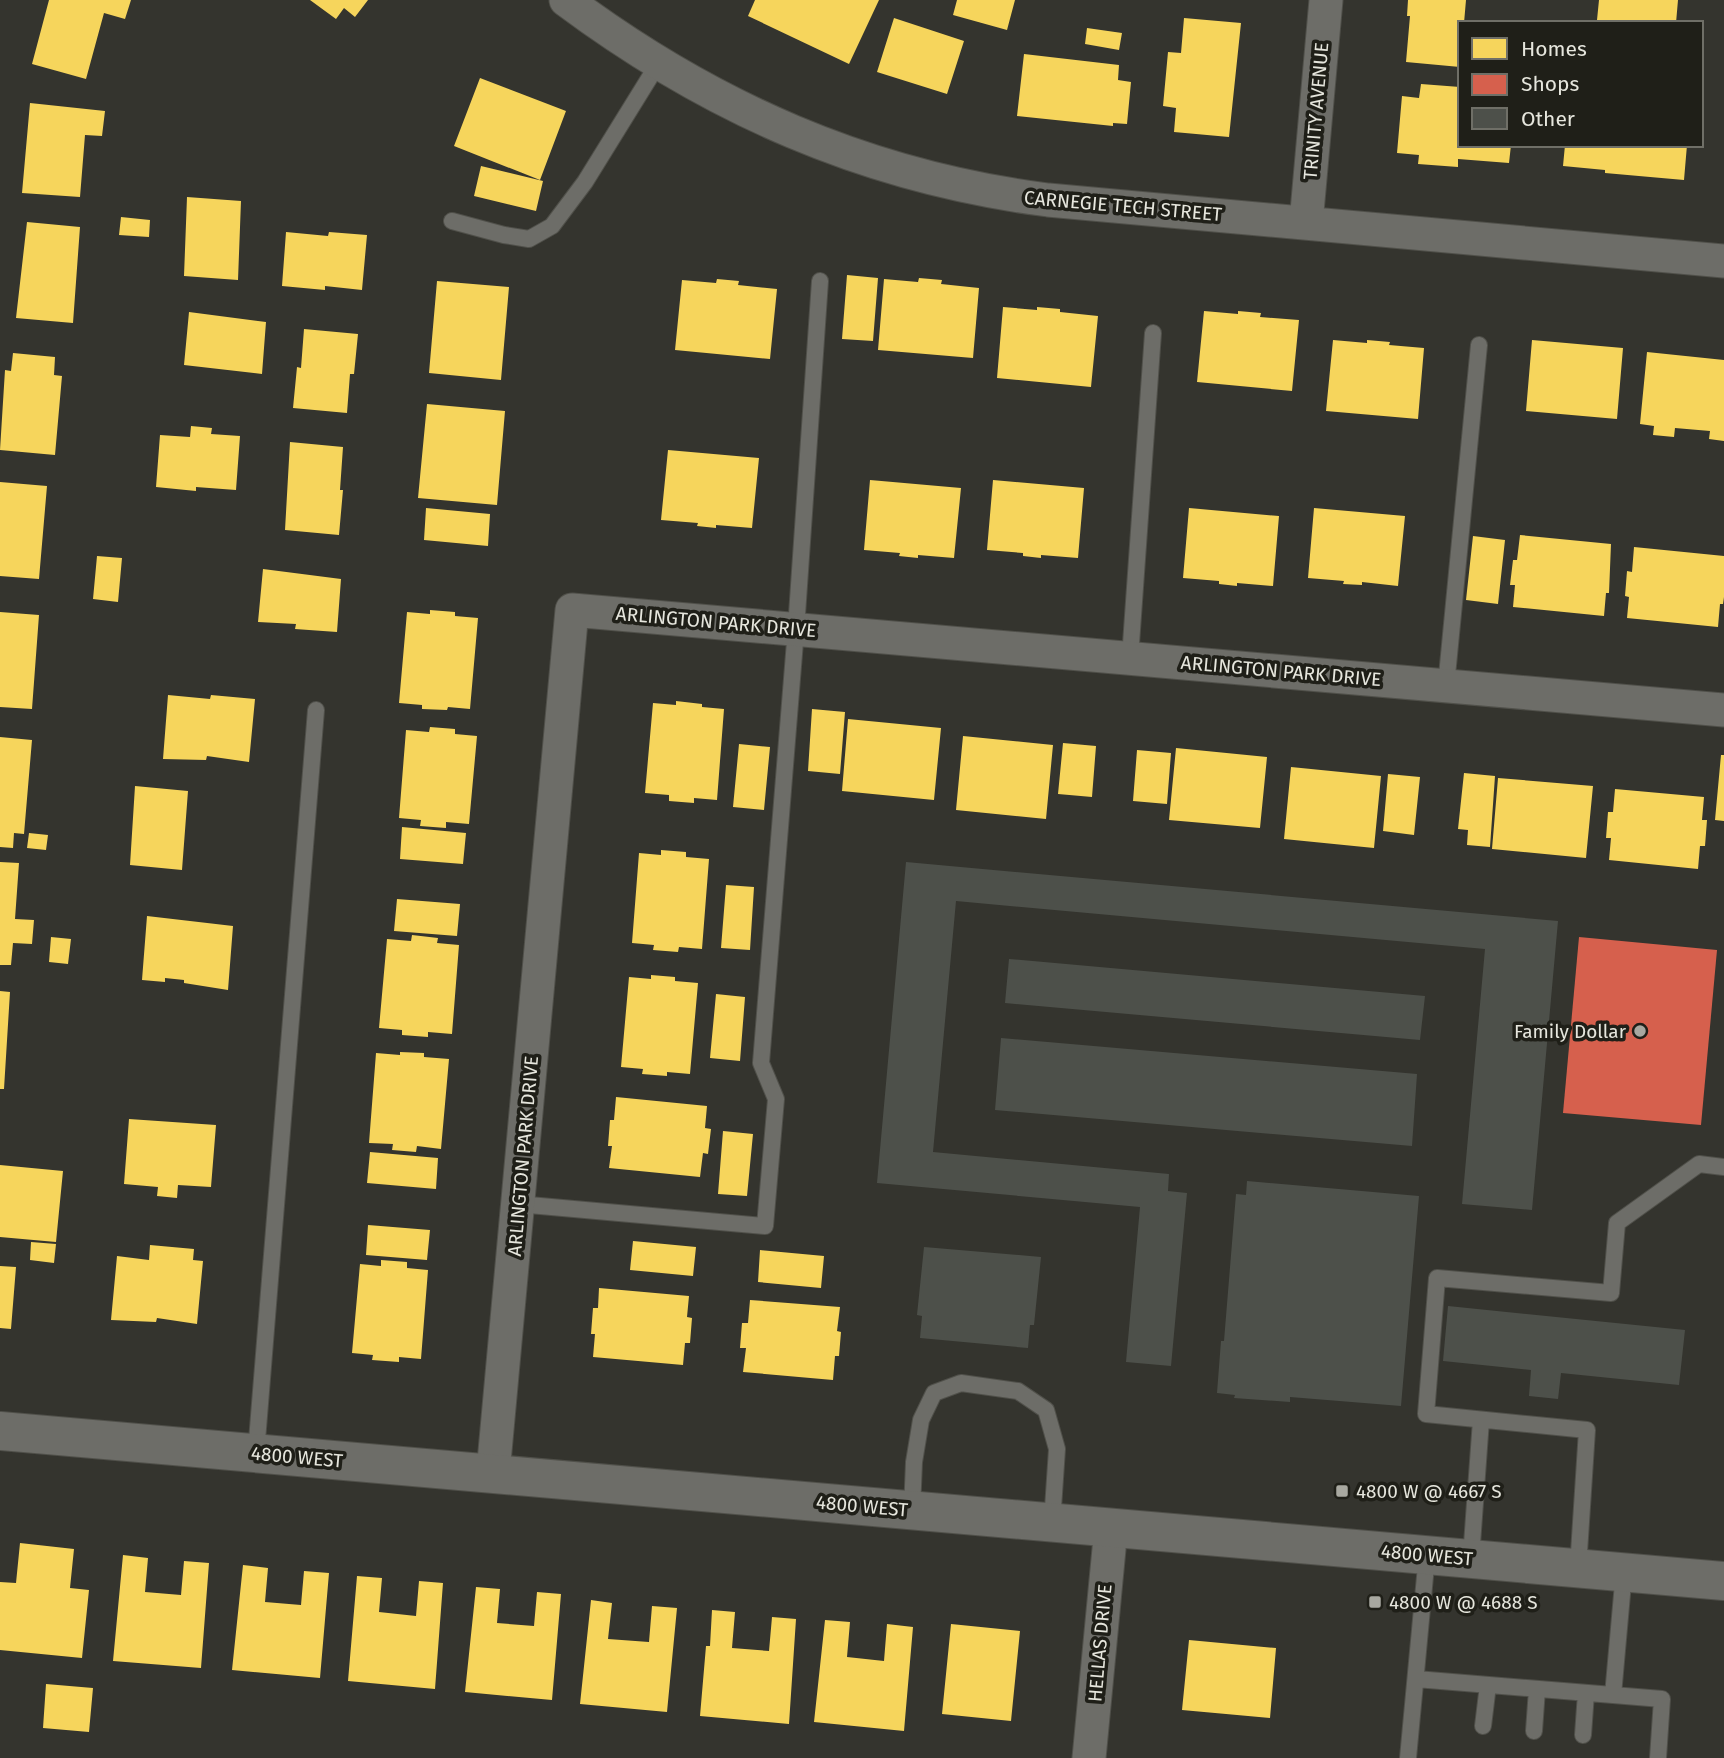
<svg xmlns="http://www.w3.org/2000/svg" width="1724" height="1758" font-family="'Fira Sans',sans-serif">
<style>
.homes{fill:#f6d55c}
.shops{fill:#d6604d}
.building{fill:#4d504a}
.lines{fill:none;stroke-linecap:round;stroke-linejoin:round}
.lane-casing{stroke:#50504a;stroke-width:18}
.street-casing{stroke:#50504a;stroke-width:35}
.secondary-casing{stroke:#50504a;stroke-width:40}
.lane{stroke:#6d6d68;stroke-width:16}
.street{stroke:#6d6d68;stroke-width:33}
.secondary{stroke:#6d6d68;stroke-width:38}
.poi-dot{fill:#a8a8a0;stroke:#1f1f18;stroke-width:2.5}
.labels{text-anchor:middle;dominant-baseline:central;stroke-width:7;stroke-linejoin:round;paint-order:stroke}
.street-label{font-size:19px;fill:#e6e6dd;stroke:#1f1f18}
.poi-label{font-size:19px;fill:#e6e6dd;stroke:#1f1f18;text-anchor:start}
</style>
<rect width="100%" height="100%" fill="#34342e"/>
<path class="homes" d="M49,0H131L125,19L104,13L86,79L32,64Z
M310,0H368L355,17L344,8L336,19Z
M755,0H879L849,64L748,16Z
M957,0H1015L1007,30L953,15Z
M1408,0H1466L1464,23H1460V67L1406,62L1410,16H1407Z
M1599,0H1678L1676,23H1616L1597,20Z
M894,18L964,41L947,94L877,72Z
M1184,18L1241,23L1229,137L1174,132L1176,108L1163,106L1168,52L1181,53Z
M1087,28L1122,33L1119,50L1085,44Z
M1024,54L1119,65L1118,80L1131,82L1127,124L1113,123V126L1017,116Z
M480,78L566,111L540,180L454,146Z
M1421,84L1460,87V145H1511L1509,163L1458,159V167L1418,164L1419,155L1397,153L1402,96L1419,98Z
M30,103L105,111L102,136L85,135L80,197L22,193Z
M1565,145H1687L1684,180L1605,173V170L1563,166Z
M481,166L543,181L536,211L474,196Z
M187,197L241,201L238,280L184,276Z
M121,217L150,220L149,237L119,235Z
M27,222L80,227L73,323L16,318Z
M286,232L328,236L329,232L367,235L362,290L325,286V290L282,286Z
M847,275L878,278L873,341L842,339Z
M919,278L942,280L941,284L979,288L973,358L878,350L884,279L918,282Z
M717,279L739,281L738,285L777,289L770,359L675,350L682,280L716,283Z
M437,281L509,287L501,380L429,373Z
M1003,307L1037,310V307L1060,309V312L1098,316L1091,387L997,378Z
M1204,311L1238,314V311L1261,313L1260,317L1299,320L1292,391L1197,382Z
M189,312L266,322L262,374L184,365Z
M304,329L358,334L354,374H350L347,413L293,408L297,367L301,368Z
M1333,340L1367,343V340L1390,342L1389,345L1424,348L1418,419L1326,411Z
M1532,340L1623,348L1617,419L1526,411Z
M1647,352L1724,360V441L1709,439L1710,431L1675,428L1674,437L1653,435L1654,426L1640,424Z
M13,353L55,357L54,375L62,376L55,455L0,450L5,370L11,371Z
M427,404L505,411L497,505L418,498Z
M191,426L212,428L211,434L240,436L236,490L196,487V491L156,487L160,435L190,437Z
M290,442L343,447L340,490H343L339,535L285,530Z
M668,450L759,458L752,528L716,525V528L697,526L698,523L661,520Z
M870,480L961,488L954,558L918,555V558L899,556L900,553L864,550Z
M993,480L1084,488L1078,558L1041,555V558L1023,556V553L987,550Z
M0,482L47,486L39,579L0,576Z
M426,508L490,514L488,546L424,540Z
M1189,508L1279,516L1273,586L1237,583V586L1219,584V581L1183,578Z
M1314,508L1405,516L1398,586L1362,582V585L1343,584L1344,581L1308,578Z
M1520,535L1611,544L1609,593H1606L1604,616L1513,607L1515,585H1510L1513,560H1517Z
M1473,536L1505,540L1498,604L1466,600Z
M1634,547L1724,556V597L1723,604H1720L1718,627L1627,618L1629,597L1625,596L1627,571L1632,572Z
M97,556L122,558L118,602L93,599Z
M263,569L341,579L337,632L295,629L296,624L258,622Z
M430,610L455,612V616L478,618L470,709L448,707L447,710L422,709V705L399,703L407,612L430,614Z
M0,612L39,615L32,709L0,707Z
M168,695L210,699L211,695L255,699L249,762L207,756L206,760L163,759Z
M676,701L702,704V707L724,709L717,800L694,798V803L669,801V795L645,793L653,703L676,705Z
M812,709L845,712L840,774L808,771Z
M848,719L941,728L934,800L842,791Z
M430,727L455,729V734L477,736L469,824L446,822V828L420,826L421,820L399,818L406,730L429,732Z
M963,736L1053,745L1046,819L956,810Z
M0,737L32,740L24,834L14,833L13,848L0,847Z
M1063,743L1096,746L1092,797L1058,794Z
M739,744L770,747L764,810L733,807Z
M1176,748L1267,757L1260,828L1169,820Z
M1137,750L1171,753L1167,804L1133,801Z
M1721,755H1724V821L1715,820Z
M1291,767L1381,776L1374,848L1284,839Z
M1464,773L1495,776L1490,847L1467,845L1468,830L1458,829Z
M1388,774L1420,777L1414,835L1383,831Z
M1498,778L1593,786L1586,858L1492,849Z
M135,786L188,791L182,870L130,865Z
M1615,789L1704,797L1702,820H1707L1705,846H1700L1698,869L1609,860L1611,838H1606L1608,812H1613Z
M402,827L466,833L463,864L400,859Z
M29,833L48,835L46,850L27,848Z
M661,850L686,852V857L709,859L702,949L679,947L678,952L653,950L654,945L632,943L639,853L661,855Z
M0,862L19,863L15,919L34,920L32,944L13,943L11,965H0Z
M726,885L754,887L750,950L721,948Z
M397,899L460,904L457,936L394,931Z
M147,916L233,926L228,990L184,983V980L165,978V982L142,980Z
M412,935L438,938L437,943L459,945L452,1034L428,1032V1037L402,1035V1030L379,1028L387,939L411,941Z
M51,937L71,939L68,964L49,962Z
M651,975L675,977V981L698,983L690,1074L667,1072V1076L642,1074L643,1069L621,1067L629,977L651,979Z
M0,991L10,992L4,1089H0Z
M716,994L745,997L740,1061L710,1058Z
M400,1052L424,1053V1057L449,1059L441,1149L417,1146L416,1152L392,1150L393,1144L369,1143L376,1053L400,1055Z
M616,1097L707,1106L705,1128L711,1129L708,1154L703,1153L700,1177L609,1168L612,1146H608L610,1120H614Z
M129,1119L216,1125L211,1187L178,1185L177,1198L157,1196L158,1187L124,1184Z
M723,1131L753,1134L747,1196L718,1194Z
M370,1152L438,1158L436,1189L367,1183Z
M0,1165L63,1171L56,1242L0,1237Z
M368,1225L430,1230L427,1260L366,1255Z
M633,1241L696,1247L693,1276L630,1270Z
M31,1242L56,1244L54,1263L30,1260Z
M150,1245L194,1249L193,1260L203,1261L197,1324L157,1318L156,1322L111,1320L117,1256L149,1260Z
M760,1250L824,1256L821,1288L758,1282Z
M381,1260L407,1262V1268L428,1270L421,1359L399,1357V1362L372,1360L373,1355L352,1353L360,1264L381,1266Z
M0,1266L16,1267L11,1329L0,1328Z
M599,1288L689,1296L687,1317L692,1318L690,1343H685L683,1365L593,1357L595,1334H591L593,1308H598Z
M750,1300L840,1307L837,1331L841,1332L839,1356H835L833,1380L743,1372L746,1348H740L742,1323H748Z
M20,1543L74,1549L70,1588L89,1590L82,1658L0,1650V1582L16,1583Z
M123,1555L148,1558L145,1592L181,1595L184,1561L209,1563L201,1668L113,1661Z
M243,1565L268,1568L265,1602L301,1605L304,1571L329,1573L320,1678L232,1670Z
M357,1576L382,1578L379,1612L416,1616L419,1581L443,1583L435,1689L348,1681Z
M476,1587L500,1589L497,1623L534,1626L537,1592L561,1594L552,1700L465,1692Z
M591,1600L612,1603L608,1639L649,1642L652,1606L677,1608L667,1712L580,1704Z
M712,1610L735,1612L732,1648L769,1651L772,1617L796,1619L789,1724L700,1716L706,1646H710Z
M825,1620L850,1622L847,1657L884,1661L887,1624L913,1627L904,1731L814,1722Z
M951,1624L1020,1631L1011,1721L942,1714Z
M1189,1640L1276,1648L1270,1718L1182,1710Z
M46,1684L93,1688L89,1732L43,1728Z"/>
<path class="shops" d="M1579,937L1717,950L1701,1125L1563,1113Z"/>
<path class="building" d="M906,862L1558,921L1532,1210L1462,1204L1485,949L956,901L933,1152L1169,1174L1168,1191L1187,1193L1171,1366L1126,1362L1140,1207L877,1183Z
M1009,959L1425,996L1420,1040L1005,1003Z
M1001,1038L1417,1074L1412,1146L995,1110Z
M1247,1181L1419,1196L1401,1406L1290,1397V1402L1234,1398L1235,1395L1217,1393L1221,1341H1224L1236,1194L1246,1195Z
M924,1247L1041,1257L1034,1325H1030L1028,1348L920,1338L922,1316L917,1315Z
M1448,1306L1685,1330L1679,1385L1561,1373L1558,1399L1529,1396L1531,1370L1443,1361Z"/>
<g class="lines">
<defs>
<path id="lane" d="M452,221L504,235L529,239L552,226L585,182L658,64
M1130,658L1153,333
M1446,686L1479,345
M518,1204L765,1226L776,1099L761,1063L796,629L820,281
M256,1453L316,710
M912,1510L914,1462L921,1420L934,1393L961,1383L1018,1391L1046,1410L1057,1449L1052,1523
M1471,1558L1481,1420
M1578,1568L1587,1430L1426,1414L1437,1278L1611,1293L1617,1223L1699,1164L1724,1167
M1416,1679L1662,1699L1658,1758
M1613,1695L1624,1572
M1483,1726L1488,1685
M1534,1731L1537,1689
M1583,1735L1586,1693
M1408,1758L1427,1555"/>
<path id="street" d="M566,0C711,108 867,177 1048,200L1724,261
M1306,223L1326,0
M493,1473L572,610L1724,710
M1089,1758L1111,1528"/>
<path id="secondary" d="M0,1431L1724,1581"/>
</defs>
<use href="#lane" class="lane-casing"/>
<use href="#street" class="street-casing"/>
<use href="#secondary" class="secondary-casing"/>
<use href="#lane" class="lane"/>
<use href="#street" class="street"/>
<use href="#secondary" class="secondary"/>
</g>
<g class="poi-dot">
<circle cx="1640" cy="1031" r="7"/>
<rect x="1335" y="1484" width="14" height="14" rx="3.5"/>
<rect x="1368" y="1595" width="14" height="14" rx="3.5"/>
</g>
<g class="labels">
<g class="street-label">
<text transform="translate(1316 111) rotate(-85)">TRINITY AVENUE</text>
<text transform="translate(1123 206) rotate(5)">CARNEGIE TECH STREET</text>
<text transform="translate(716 622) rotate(5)">ARLINGTON PARK DRIVE</text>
<text transform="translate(1281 671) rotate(5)">ARLINGTON PARK DRIVE</text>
<text transform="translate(523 1156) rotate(-85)">ARLINGTON PARK DRIVE</text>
<text transform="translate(297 1457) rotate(5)">4800 WEST</text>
<text transform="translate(862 1506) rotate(5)">4800 WEST</text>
<text transform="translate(1427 1555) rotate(5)">4800 WEST</text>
<text transform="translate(1100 1643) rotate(-85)">HELLAS DRIVE</text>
</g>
<g class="poi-label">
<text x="1626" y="1031" text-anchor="end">Family Dollar</text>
<text x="1356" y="1491">4800 W @ 4667 S</text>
<text x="1389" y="1602">4800 W @ 4688 S</text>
</g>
</g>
<rect x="1458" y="21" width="245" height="126" fill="#1f1f18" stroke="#6f6f67" stroke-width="2"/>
<rect x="1472" y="38" width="35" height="21" fill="#f6d55c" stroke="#6f6f67" stroke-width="2"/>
<text x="1521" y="56" font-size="21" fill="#e6e6dd">Homes</text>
<rect x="1472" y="74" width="35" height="21" fill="#d6604d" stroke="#6f6f67" stroke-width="2"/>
<text x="1521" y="91" font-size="21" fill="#e6e6dd">Shops</text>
<rect x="1472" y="108" width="35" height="21" fill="#4d504a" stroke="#6f6f67" stroke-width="2"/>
<text x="1521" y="126" font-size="21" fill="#e6e6dd">Other</text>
</svg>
